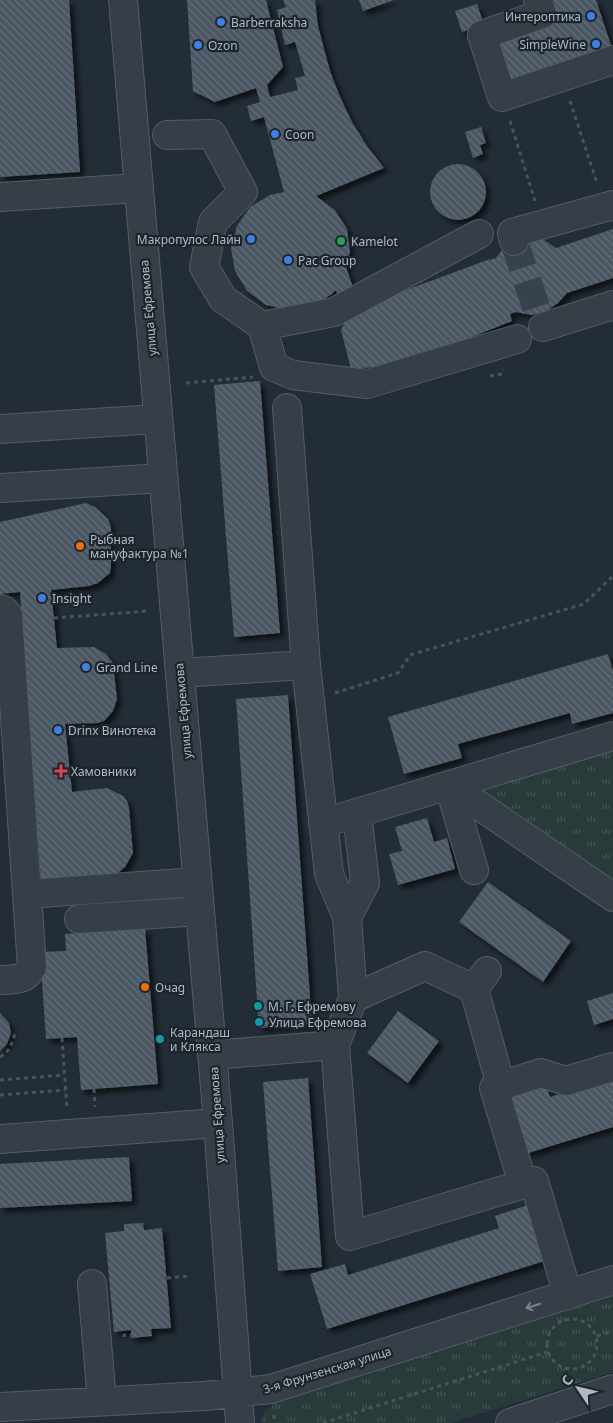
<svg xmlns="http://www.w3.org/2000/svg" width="613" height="1423" font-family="'Noto Sans',sans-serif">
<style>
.park{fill:url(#park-tufts)}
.building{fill:url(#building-back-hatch);filter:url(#shadow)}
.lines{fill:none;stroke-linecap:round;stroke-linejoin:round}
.minor-tunnel{stroke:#38424c;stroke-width:28;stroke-dasharray:28 14;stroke-linecap:butt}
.minor-casing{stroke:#545d65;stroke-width:30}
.path{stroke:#445658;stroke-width:3;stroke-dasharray:4 4;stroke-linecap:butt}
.minor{stroke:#363f48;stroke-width:28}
.oneway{stroke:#7a838c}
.shop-dot{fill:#3f7fe0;stroke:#1c242c;stroke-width:2}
.leisure-dot{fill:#2e9e5b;stroke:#1c242c;stroke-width:2}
.food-dot{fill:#e8710a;stroke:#1c242c;stroke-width:2}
.health-dot{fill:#e0444e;stroke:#1c242c;stroke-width:2}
.culture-dot{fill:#0f9aa8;stroke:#1c242c;stroke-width:2}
.labels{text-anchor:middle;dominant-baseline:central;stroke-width:4.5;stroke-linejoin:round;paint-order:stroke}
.poi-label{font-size:12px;fill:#b1bac4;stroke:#1c242c;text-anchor:start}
.street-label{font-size:12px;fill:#b1bac4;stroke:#1c242c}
</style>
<defs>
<pattern id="park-tufts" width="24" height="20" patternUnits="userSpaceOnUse" patternTransform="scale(1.25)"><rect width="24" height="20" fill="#283b3a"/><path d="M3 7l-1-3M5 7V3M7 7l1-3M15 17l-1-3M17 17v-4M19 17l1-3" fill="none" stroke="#455555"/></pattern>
<pattern id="building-back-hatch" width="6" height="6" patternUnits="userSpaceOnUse" patternTransform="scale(1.25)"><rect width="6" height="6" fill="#4b5763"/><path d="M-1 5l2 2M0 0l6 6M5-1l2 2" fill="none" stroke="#636d78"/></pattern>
<filter id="shadow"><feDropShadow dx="4.5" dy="4.5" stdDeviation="2.5" flood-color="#0009"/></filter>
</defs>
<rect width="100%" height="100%" fill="#232d37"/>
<path class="park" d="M613,747V880L481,790Z
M613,1295V1372L451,1423H261L263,1414L278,1400Z"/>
<path class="building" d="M0,0H69L80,172L0,177Z
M187,0H266L283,67L267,85L270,97L298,90L295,78L305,76L295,42L285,45L277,10L286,7L283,0H315L318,26L323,45L331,74L341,99L352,122L367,146L384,168L316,196L335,210L347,229L350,252L346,267L361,311L382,299L490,259V260L496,258L502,250L514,241L529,238L544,240L556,248L613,229V278L567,293L558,303L546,311L531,315L516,312L510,314L512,321L404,364L351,369L341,330L346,320L336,290L332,294L312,306L289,310L266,305L247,291L235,271L231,248L237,226L250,207L270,195L284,192L264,117L251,121L247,106L260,102L256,88L215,102L193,91Z
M359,0H394L363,11Z
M549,0H596L612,48L509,83L494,39L555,19Z
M477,4L484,25L462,32L455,11Z
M481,127L486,143L480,145L483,154L473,158L465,132Z
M430 192a28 28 0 1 1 56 0a28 28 0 1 1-56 0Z
M260,381L280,633L234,637L214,385Z
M86,503L95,507L108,519L111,527V565L110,573L98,583L89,586L51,590L57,648L94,647L106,654L113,663L117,699L113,711L104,721L98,723L65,724L72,792L107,788L123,796L127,801L129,808L133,853L125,867L119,872L111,876L41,880L20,592L0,594V522Z
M608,654L613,671V713L572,724L570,713L458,744L462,758L404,774L388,717Z
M288,695L312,1024L259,1028L236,699Z
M427,818L434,842L447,838L455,869L398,885L389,854L402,851L395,827Z
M488,882L571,941L543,982L459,922Z
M145,928L158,1084L81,1090L77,1037L46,1039L40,952L66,951L65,934Z
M613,993V1019L594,1025L587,1001Z
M398,1011L439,1041L408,1083L367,1053Z
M0,1013L9,1023L11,1033L7,1044L0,1051Z
M308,1078L322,1267L278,1271L263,1082Z
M613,1078V1127L525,1154L508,1098L546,1086L550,1097Z
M129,1157L132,1201L0,1208V1164Z
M531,1204L548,1260L327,1329L310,1274L345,1264L348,1275L499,1228L495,1216Z
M143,1223L144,1230L162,1228L171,1328L151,1329L152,1336L131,1338V1330L114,1332L105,1233L124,1231V1224Z"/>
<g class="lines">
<path class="minor-tunnel" d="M514,241L538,313"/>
<defs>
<path id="minor" d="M123,0L218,1123L240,1423
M538,0L542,14L482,35L502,97L613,60
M167,135L212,134L243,192L213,222L204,267L223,299L262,326L274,367L293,375L367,384L517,339
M0,197L138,188
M514,241L512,233L613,205
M262,326L334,312L479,234
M543,327L613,305
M287,408L306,665L329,874L347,917L353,998L335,1045L350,1236L534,1181L568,1295
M0,429L157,419
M0,488L163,478
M0,609L4,610L8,615L27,894
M180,673L306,665
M449,785L613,897
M449,785L474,870
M323,823L613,736
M347,917L365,883L357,813
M79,919L200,911
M0,980C14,979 26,981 32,967L27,894L197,882
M474,989L487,971
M353,998L425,966L474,989L501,1086
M212,1055L335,1045
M0,1139L218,1123
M523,1184L494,1088L541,1073L566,1081L613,1067
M92,1284L102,1401
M0,1407L204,1396L271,1389L613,1280
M510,1423L613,1389"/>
</defs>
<use href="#minor" class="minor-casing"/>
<path class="path" d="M570,101L597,183
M510,121L535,201
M490,376L502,374L503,370
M186,383L253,377
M54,618L149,611
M335,693L398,673L410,655L584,604L613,576
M62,1038L67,1109
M0,1057C10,1052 12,1043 15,1033
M0,1080L64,1075
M94,1089L95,1107
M0,1095L65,1090
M167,1278L189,1276
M547 1344a25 25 0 1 1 50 0a25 25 0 1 1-50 0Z
M597,1336L613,1331
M124,1337V1335H131
M274,1415V1423
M323,1423L547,1352"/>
<use href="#minor" class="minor"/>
</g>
<defs><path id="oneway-shaft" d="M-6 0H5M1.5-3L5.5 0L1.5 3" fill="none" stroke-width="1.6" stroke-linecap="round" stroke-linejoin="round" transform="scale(1.25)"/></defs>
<use class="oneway" href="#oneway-shaft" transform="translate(533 1306) rotate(162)"/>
<g class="shop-dot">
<circle cx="591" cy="16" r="5"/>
<circle cx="221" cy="22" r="5"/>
<circle cx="596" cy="44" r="5"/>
<circle cx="198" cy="45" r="5"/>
<circle cx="275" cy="134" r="5"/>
<circle cx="251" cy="239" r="5"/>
<circle cx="288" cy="260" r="5"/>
<circle cx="42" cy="598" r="5"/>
<circle cx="86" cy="667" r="5"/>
<circle cx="58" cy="730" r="5"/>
</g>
<circle class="leisure-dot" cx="341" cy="241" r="5"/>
<g class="food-dot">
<circle cx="80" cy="546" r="5"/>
<circle cx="145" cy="987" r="5"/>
</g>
<path class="health-dot" d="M58.5 763.5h5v5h5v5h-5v5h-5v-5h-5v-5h5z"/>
<g class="culture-dot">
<circle cx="258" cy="1006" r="5"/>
<circle cx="259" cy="1022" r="5"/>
<circle cx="160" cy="1039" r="5"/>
</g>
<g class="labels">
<g class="poi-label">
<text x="581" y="16" text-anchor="end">Интероптика</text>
<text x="231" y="22">Barberraksha</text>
<text x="586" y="44" text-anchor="end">SimpleWine</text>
<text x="208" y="45">Ozon</text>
<text x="285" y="134">Coon</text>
<text x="241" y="239" text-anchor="end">Макропулос Лайн</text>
<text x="351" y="241">Kamelot</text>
<text x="298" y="260">Pac Group</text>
<text x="90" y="539">Рыбная<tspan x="90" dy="14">мануфактура №1</tspan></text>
<text x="52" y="598">Insight</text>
<text x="96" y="667">Grand Line</text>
<text x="68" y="730">Drinx Винотека</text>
<text x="71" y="771">Хамовники</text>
<text x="155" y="987">Очаg</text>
<text x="268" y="1006">М. Г. Ефремову</text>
<text x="269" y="1022">Улица Ефремова</text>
<text x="170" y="1032">Карандаш<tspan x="170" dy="14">и Клякса</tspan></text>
</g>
<g class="street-label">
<text transform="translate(148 308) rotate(-95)">улица Ефремова</text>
<text transform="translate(183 711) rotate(-95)">улица Ефремова</text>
<text transform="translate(217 1115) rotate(-94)">улица Ефремова</text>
<text transform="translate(327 1370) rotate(-17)">3-я Фрунзенская улица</text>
</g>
</g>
<g transform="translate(578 1388) rotate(305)" stroke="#1c242c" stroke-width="4" paint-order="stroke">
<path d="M0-4L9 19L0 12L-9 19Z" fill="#b1bac4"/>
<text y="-8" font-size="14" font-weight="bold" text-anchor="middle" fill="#b1bac4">С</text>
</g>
</svg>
